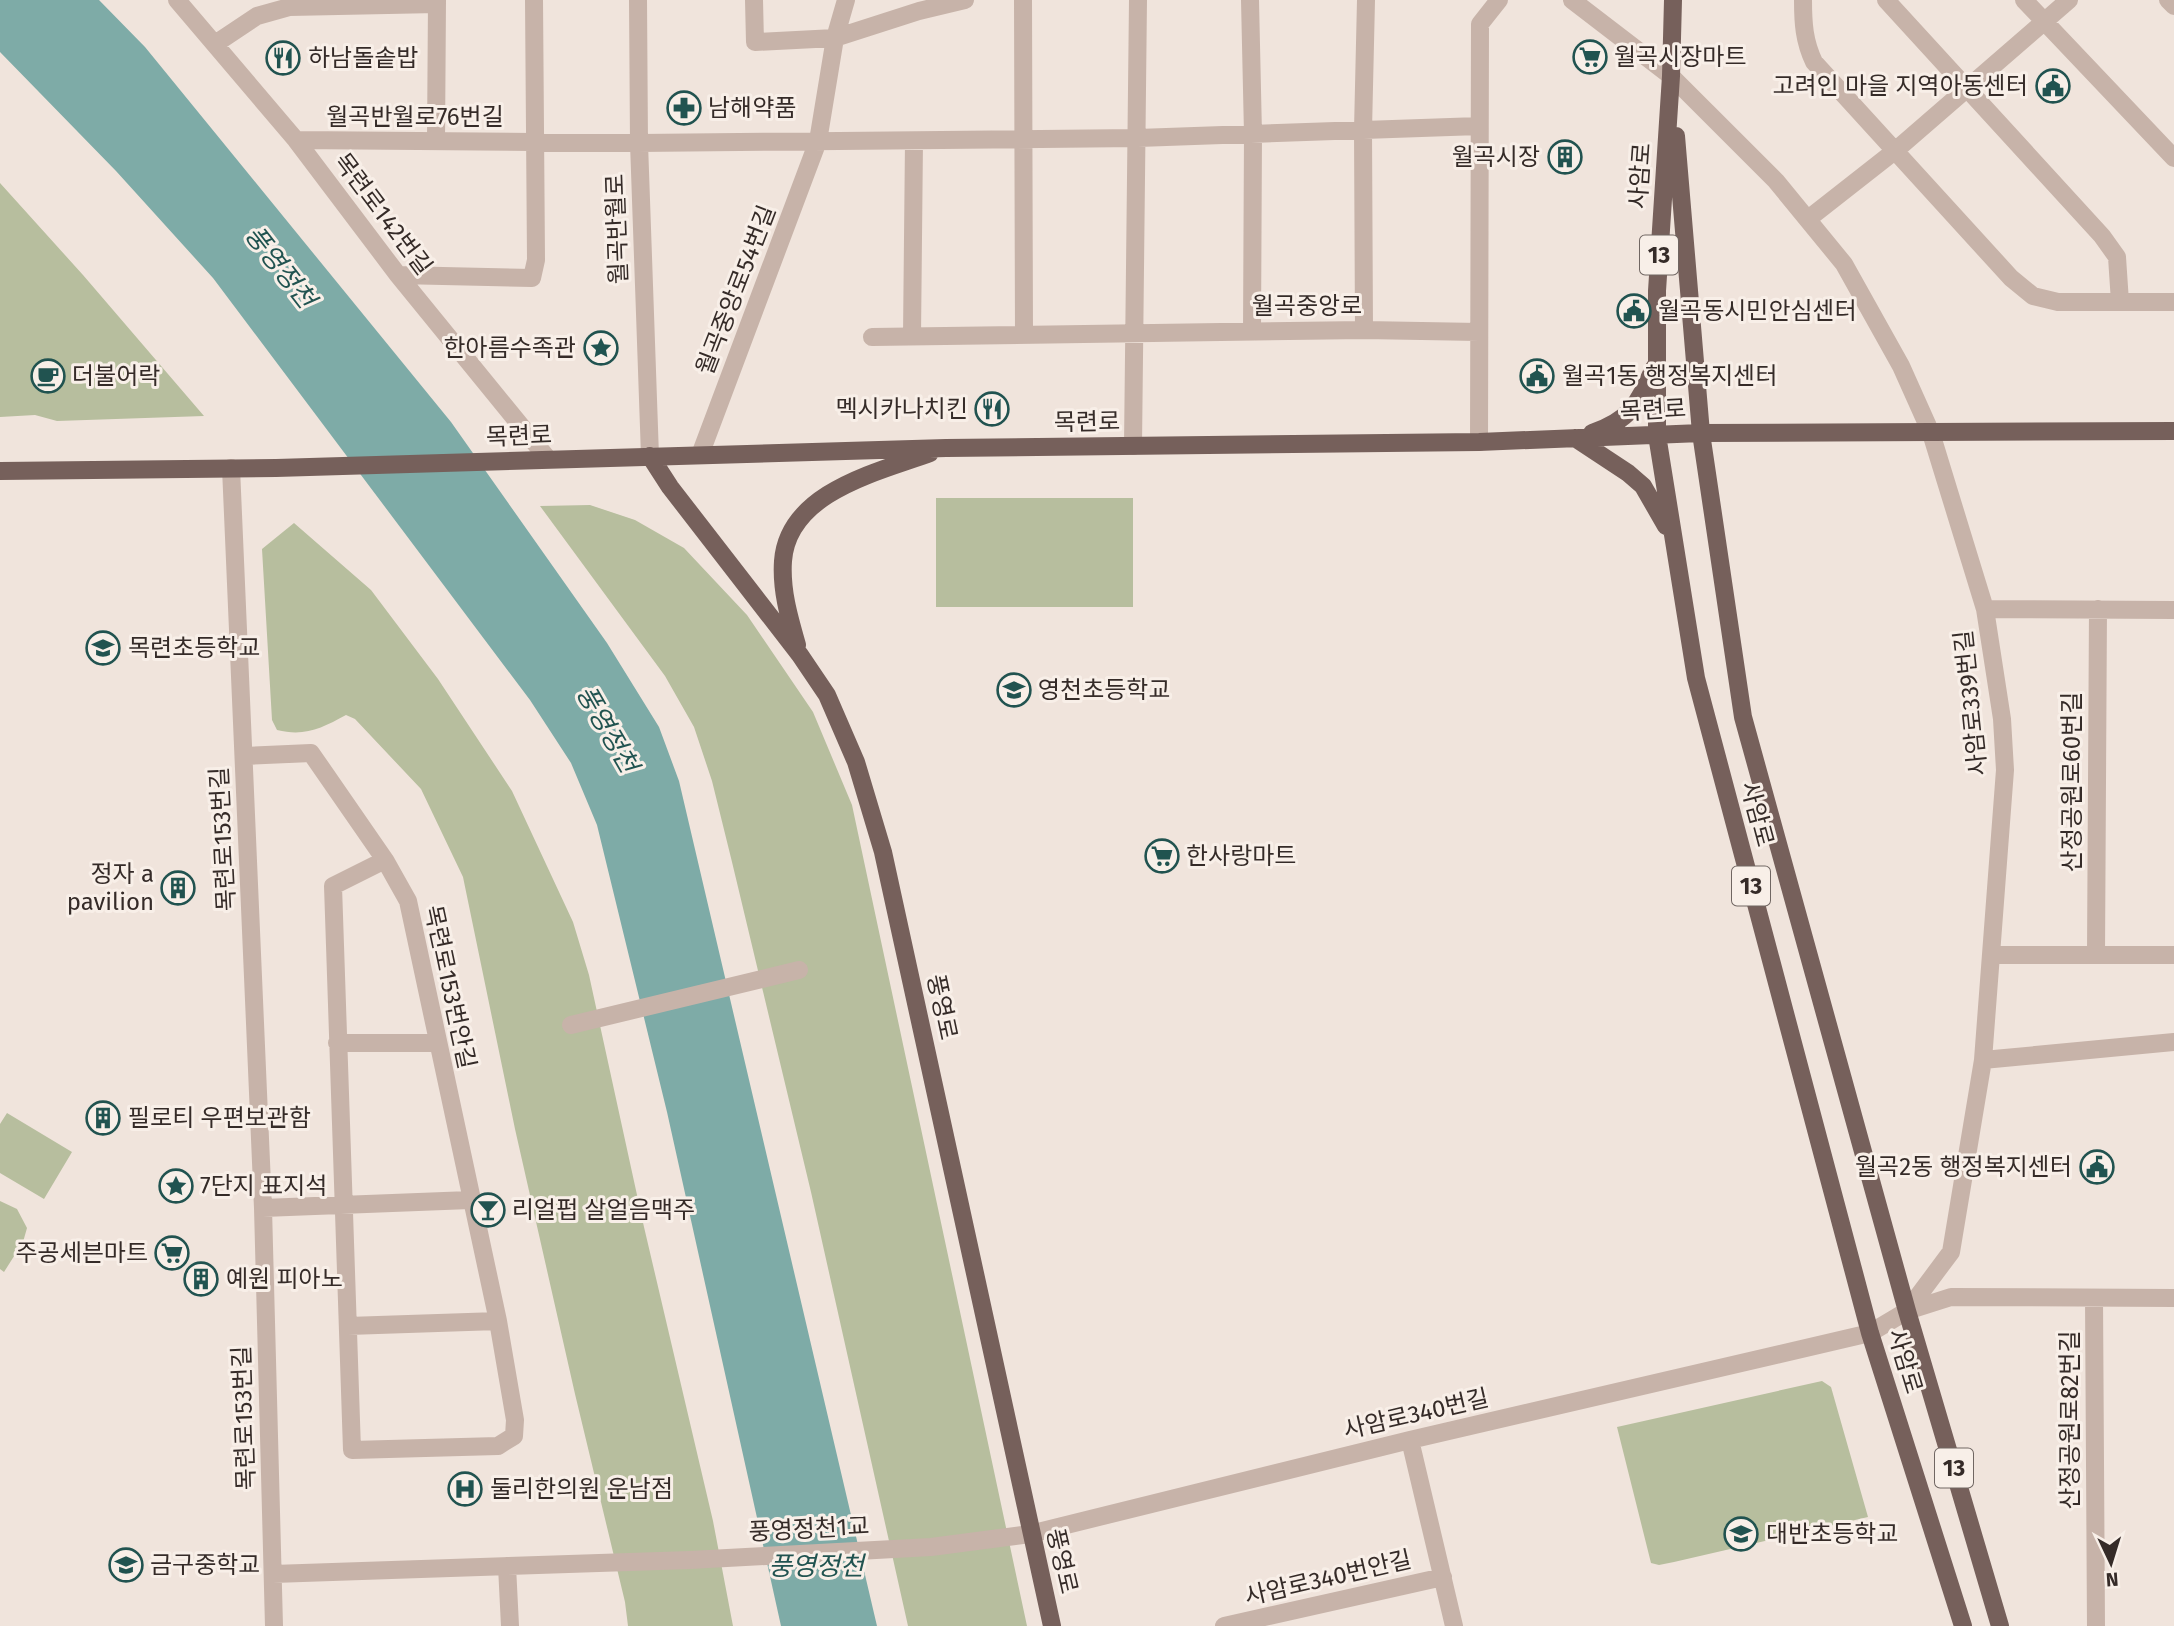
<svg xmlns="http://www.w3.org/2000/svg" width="2174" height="1626" font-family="'Fira Sans','Noto Sans KR',sans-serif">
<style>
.green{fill:#b7be9e}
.water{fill:#7eaba7}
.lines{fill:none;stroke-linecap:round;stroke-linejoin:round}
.minor{stroke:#c7b3a9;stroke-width:18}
.major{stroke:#76605b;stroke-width:18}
.labels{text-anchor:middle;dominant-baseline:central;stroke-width:6;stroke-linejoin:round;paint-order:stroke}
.shield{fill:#f8efe8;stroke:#706662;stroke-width:2}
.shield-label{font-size:23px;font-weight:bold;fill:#352b28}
.poi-label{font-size:24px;fill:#352b28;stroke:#f8efe8;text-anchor:start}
.street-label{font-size:24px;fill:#352b28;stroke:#f8efe8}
.water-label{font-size:26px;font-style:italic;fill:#215350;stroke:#f8efe8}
</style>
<rect width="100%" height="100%" fill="#f0e4dc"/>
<path class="green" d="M0,183L83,275L204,416L57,421L35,415L0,417Z
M936,498H1133V607H936Z
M590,505L635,520L684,548L747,615L813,712L852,805L1027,1626H908L811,1192L732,862L712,781L694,727L665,676L540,506Z
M294,523L371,590L438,679L512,791L573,922L589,975L644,1227L713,1521L733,1626H628L625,1602L575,1394L515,1129L463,877L421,789L355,719L346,715C322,728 305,737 277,730L272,720L262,549Z
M7,1113L72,1152L44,1199L0,1173V1124Z
M0,1201L17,1209L27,1228L23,1242L4,1272L0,1269Z
M1822,1381L1831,1387L1868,1517L1674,1562L1659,1565L1651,1563L1617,1427Z"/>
<path class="water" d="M0,0H99L145,47L451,422L607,643L659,727L679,781L877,1626H781L667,1112L597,825L571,763L530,700L213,278L116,171L0,52Z"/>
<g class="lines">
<path class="minor" d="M177,0L296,140L398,275L548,459
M638,0L639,143L650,456
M754,0L755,42L835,38L919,11L965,0
M1023,0L1024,335
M1250,0L1253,134L1252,331
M1572,0L1671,76L1776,181L1844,264L1901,366L1931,433L1985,609L2002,719L2005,770L1983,1060L1951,1252L1907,1311
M1803,0C1803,23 1804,41 1814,62L2011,278L2033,296L2058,302H2174
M1886,0L2102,236L2117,257L2120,302
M2024,0L2174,158
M2168,0L2174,6
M215,44L257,16L289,7L437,4
M296,140L639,143L1138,138L1479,126
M436,141L437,0
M1808,219L1896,150L2069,0
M398,275L532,278L536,260L534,0
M1364,330L1363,130L1366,0
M912,336L914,141
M872,337L1364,330L1479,332
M1479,442L1480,24L1499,0
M1133,446L1138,0
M700,455L818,141L835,38L846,0
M231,468L263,1208L274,1626
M1985,609L2174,610
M244,756L311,753L385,860L408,901L498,1321L515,1420L514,1436L498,1446L352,1450L333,886L385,860
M1991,955H2174
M2096,955L2098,609
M571,1025L799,970
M337,1043H437
M1983,1060L2174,1042
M263,1208L470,1200
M2094,1298L2096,1626
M348,1326L498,1321
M1410,1440L1454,1626
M507,1566L510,1626
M273,1574L690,1560L931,1547L1030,1534L1410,1440L1870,1333L1907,1311L1951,1297L2174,1298
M1224,1626L1443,1577"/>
<path class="major" d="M1673,0L1671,76L1657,291V435L1696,678L1870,1333L1963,1626
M1676,136L1701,433L1743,717L1907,1311L2000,1626
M1592,433C1631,420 1638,403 1654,368
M1575,438L1628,473L1643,486L1666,526
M650,456L670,487L800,655L827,695L856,762L883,852L1052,1626
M0,471L276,468L946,448L1479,442L1701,433L2174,431
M797,645C789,617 781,590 783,561C788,492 878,472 930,453"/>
</g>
<defs>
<symbol id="supermarket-ring" viewBox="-11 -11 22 22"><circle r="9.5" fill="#f8efe8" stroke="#215350" stroke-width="1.5"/><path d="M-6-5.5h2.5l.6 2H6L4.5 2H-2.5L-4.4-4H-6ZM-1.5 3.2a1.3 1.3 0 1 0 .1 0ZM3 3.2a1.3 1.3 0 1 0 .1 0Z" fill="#215350"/></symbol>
<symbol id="restaurant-ring" viewBox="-11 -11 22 22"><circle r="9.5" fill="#f8efe8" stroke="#215350" stroke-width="1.5"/><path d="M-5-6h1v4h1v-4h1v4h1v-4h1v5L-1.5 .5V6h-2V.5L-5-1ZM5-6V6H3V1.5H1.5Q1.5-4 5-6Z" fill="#215350"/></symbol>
<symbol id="civic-ring" viewBox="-11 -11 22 22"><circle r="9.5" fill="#f8efe8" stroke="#215350" stroke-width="1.5"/><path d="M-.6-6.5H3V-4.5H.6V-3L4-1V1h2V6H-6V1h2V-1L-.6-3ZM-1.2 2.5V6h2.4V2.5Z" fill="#215350"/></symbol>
<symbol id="pharmacy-ring" viewBox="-11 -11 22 22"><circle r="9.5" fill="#f8efe8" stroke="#215350" stroke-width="1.5"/><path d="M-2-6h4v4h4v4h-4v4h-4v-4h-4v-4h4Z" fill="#215350"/></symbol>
<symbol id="building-ring" viewBox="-11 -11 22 22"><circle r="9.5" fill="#f8efe8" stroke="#215350" stroke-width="1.5"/><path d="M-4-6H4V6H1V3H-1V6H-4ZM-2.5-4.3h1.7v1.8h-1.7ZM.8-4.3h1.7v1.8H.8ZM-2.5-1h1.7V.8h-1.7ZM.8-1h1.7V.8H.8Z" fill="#215350"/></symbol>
<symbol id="sight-ring" viewBox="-11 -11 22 22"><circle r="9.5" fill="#f8efe8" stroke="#215350" stroke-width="1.5"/><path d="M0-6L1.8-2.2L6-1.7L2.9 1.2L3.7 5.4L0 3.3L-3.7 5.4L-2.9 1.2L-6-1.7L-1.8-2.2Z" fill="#215350"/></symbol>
<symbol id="cafe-ring" viewBox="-11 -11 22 22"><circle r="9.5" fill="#f8efe8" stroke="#215350" stroke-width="1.5"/><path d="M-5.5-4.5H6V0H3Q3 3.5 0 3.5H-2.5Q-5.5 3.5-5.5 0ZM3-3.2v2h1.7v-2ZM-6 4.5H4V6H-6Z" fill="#215350"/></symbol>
<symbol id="school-ring" viewBox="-11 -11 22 22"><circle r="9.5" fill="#f8efe8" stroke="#215350" stroke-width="1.5"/><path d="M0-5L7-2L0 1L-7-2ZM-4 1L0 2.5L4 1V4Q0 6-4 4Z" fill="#215350"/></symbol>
<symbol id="bar-ring" viewBox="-11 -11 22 22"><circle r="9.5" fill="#f8efe8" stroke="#215350" stroke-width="1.5"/><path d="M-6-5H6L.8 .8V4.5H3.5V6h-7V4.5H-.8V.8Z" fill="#215350"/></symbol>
<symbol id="hospital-ring" viewBox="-11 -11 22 22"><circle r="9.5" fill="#f8efe8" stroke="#215350" stroke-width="1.5"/><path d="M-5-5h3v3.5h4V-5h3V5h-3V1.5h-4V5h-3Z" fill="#215350"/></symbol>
</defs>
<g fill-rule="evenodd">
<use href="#supermarket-ring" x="1571" y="38" width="38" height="38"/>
<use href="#restaurant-ring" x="264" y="39" width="38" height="38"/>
<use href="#civic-ring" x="2034" y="67" width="38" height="38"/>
<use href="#pharmacy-ring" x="665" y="89" width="38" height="38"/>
<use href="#building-ring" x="1546" y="138" width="38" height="38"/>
<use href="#civic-ring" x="1615" y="292" width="38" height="38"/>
<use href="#sight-ring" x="582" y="329" width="38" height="38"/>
<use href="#cafe-ring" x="29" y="357" width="38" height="38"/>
<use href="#civic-ring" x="1518" y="357" width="38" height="38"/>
<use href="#restaurant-ring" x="973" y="390" width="38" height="38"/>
<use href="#school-ring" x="84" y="629" width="38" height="38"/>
<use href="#school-ring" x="995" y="671" width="38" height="38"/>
<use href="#supermarket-ring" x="1143" y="837" width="38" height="38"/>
<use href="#building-ring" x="159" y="869" width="38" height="38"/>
<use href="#building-ring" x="84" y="1099" width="38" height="38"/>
<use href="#civic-ring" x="2078" y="1148" width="38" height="38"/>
<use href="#sight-ring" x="157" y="1167" width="38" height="38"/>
<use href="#bar-ring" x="469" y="1191" width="38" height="38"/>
<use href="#supermarket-ring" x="153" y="1234" width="38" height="38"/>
<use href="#building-ring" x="182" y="1260" width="38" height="38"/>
<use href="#hospital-ring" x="446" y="1470" width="38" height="38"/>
<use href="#school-ring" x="1722" y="1515" width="38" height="38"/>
<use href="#school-ring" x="107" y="1546" width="38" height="38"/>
</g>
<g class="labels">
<g class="shield">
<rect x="1640" y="235.5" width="38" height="39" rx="5"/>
<rect x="1732" y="866.5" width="38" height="39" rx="5"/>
<rect x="1935" y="1448.5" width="38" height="39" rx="5"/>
</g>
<g class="shield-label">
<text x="1659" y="255">13</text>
<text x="1751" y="886">13</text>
<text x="1954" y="1468">13</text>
</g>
<g class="poi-label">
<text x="1614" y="57">월곡시장마트</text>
<text x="308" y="58">하남돌솥밥</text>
<text x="2028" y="86" text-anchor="end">고려인 마을 지역아동센터</text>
<text x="708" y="108">남해약품</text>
<text x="1540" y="157" text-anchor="end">월곡시장</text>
<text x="1658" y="311">월곡동시민안심센터</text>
<text x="576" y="348" text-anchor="end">한아름수족관</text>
<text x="72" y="376">더불어락</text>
<text x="1562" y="376">월곡1동 행정복지센터</text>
<text x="968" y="409" text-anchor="end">멕시카나치킨</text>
<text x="128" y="648">목련초등학교</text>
<text x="1038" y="690">영천초등학교</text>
<text x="1186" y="856">한사랑마트</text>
<text x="154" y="874" text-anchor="end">정자 a<tspan x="154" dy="28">pavilion</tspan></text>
<text x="128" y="1118">필로티 우편보관함</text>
<text x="2072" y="1167" text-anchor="end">월곡2동 행정복지센터</text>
<text x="200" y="1186">7단지 표지석</text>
<text x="512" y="1210">리얼펍 살얼음맥주</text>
<text x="148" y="1253" text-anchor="end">주공세븐마트</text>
<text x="226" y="1279">예원 피아노</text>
<text x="490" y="1489">둘리한의원 운남점</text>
<text x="1766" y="1534">대반초등학교</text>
<text x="150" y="1565">금구중학교</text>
</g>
<g class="street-label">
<text x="415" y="117">월곡반월로76번길</text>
<text transform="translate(1640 176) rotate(-86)">사암로</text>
<text transform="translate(383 214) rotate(53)">목련로142번길</text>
<text transform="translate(617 229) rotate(-92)">월곡반월로</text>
<text transform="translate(736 290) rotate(-69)">월곡중앙로54번길</text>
<text x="1307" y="306">월곡중앙로</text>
<text transform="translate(1653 410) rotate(-3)">목련로</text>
<text transform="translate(1087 422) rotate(-1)">목련로</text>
<text transform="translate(519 436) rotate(-2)">목련로</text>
<text transform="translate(1971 703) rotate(-96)">사암로339번길</text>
<text transform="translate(2072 782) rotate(-90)">산정공원로60번길</text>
<text transform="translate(1757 814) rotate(75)">사암로</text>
<text transform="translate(223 839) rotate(-93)">목련로153번길</text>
<text transform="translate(450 987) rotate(78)">목련로153번안길</text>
<text transform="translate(942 1007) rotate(78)">풍영로</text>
<text transform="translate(1905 1361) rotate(73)">사암로</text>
<text transform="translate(1416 1414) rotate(-13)">사암로340번길</text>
<text transform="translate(244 1418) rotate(-92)">목련로153번길</text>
<text transform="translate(2070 1420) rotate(-90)">산정공원로82번길</text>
<text transform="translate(809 1529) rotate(-3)">풍영정천1교</text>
<text transform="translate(1062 1561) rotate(77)">풍영로</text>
<text transform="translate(1328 1578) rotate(-13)">사암로340번안길</text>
</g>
<g class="water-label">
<text transform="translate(280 267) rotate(52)">풍영정천</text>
<text transform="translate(607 729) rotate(60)">풍영정천</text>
<text x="816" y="1566">풍영정천</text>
</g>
</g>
<g transform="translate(2111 1563) rotate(176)" stroke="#f8efe8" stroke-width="5" paint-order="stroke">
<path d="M0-5L12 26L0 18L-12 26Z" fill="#352b28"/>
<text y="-10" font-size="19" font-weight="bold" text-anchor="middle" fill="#352b28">N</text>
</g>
</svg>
